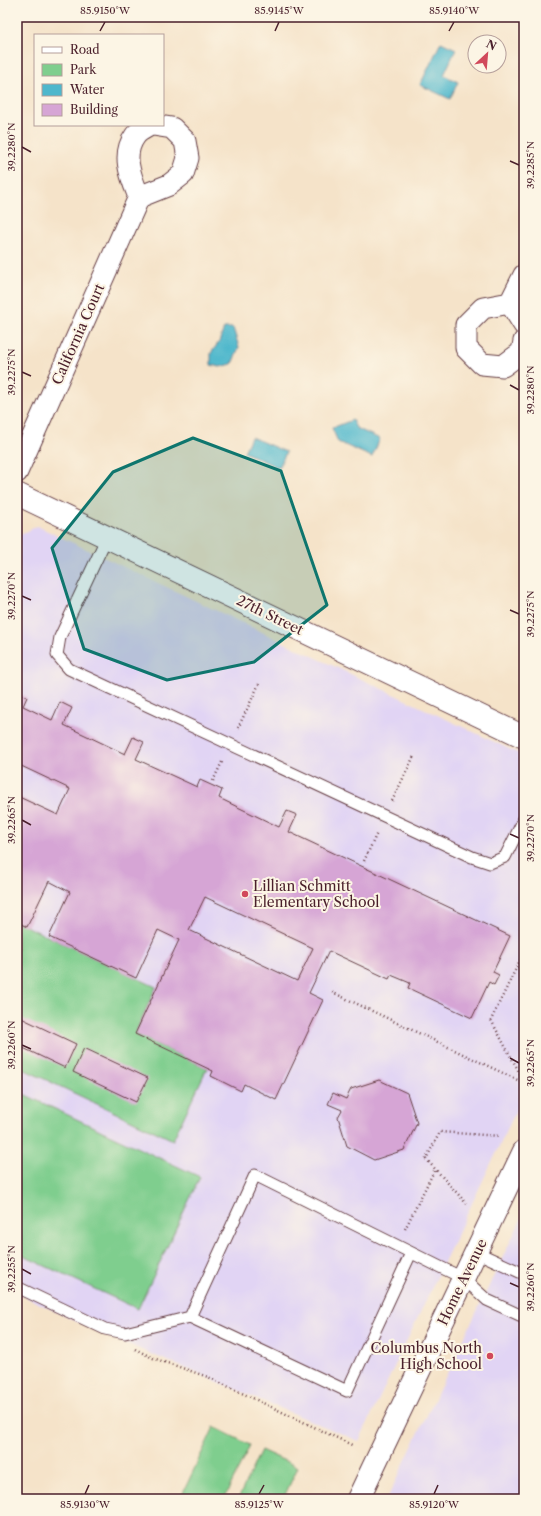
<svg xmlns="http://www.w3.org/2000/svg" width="541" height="1516" font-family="'Libre Caslon Text',serif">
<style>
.built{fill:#e1d4f4}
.green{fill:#7fce8e;stroke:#64765c}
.water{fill:#4eb7cc;stroke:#4c6b7c}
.building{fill:#d6a5d5;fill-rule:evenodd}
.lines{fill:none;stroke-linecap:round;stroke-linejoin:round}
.service-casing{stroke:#643c43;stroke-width:13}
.minor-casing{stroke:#643c43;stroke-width:23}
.tertiary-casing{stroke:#643c43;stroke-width:24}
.path{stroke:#643c43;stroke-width:2.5;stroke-dasharray:1 3;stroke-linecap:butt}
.service{stroke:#fff;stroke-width:11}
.minor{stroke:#fff;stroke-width:21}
.tertiary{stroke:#fff;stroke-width:22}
.marked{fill:#0f766e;fill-opacity:0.2;stroke:#0f766e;stroke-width:3;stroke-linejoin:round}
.ticks{fill:none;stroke:#4a1f2b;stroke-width:1.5}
.poi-dot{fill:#d1495b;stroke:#fcf5e5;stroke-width:1.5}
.labels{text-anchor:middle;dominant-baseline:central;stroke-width:4;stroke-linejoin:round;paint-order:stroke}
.street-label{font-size:14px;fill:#4a1f2b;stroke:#fcf5e5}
.poi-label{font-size:14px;fill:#4a1f2b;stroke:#fcf5e5;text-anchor:start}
.neatline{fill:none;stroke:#4a1f2b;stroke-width:1.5}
.ticks-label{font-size:10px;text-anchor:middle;fill:#4a1f2b}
</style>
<rect width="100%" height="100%" fill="#fcf5e5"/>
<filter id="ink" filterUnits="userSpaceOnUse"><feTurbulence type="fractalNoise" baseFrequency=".025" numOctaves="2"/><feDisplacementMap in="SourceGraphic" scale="8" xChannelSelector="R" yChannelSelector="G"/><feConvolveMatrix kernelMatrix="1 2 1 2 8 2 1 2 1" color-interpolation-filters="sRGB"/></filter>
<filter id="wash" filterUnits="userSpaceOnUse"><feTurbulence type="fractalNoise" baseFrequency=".012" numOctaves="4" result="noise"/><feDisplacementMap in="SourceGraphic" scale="16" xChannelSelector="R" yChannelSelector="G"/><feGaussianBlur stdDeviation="0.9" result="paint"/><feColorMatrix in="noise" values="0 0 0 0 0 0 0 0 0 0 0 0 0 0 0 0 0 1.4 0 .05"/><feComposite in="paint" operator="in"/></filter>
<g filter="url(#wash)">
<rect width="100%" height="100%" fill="#f5e3c9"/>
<path class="built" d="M37,526L524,756V1094L359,1441L101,1333L17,1293V537Z
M524,1213V1499H387Z"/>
<path class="green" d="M17,922L156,987L135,1034L207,1068L173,1140L17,1066Z
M17,1091L200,1177L138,1309L17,1253Z
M214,1427L250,1445L224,1499H180Z
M261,1450L298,1467L283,1499H238Z"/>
<path class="water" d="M441,42L456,49L444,75L458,82L450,99L420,85Z
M224,328H233L239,347L232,364L220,367L211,365V353L219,342Z
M352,420L356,428L380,439L372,457L338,442L332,428Z
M251,437L286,452L279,468L244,452Z"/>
<g id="blocks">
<path class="building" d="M17,693L27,697L23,706L52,720L60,702L72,708L64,725L125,754L133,737L144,742L136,759L197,787L200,780L222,790L219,798L279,827L287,811L297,815L289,832L510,936L493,972L499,975L494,985L489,982L472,1018L408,988L410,983L391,975L389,979L329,951L309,993L323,1000L276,1100L244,1084L241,1091L211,1076L213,1071L135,1034L179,940L158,930L136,978L49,937L70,892L49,881L27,927L17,922V796L58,815L70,789L17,764ZM205,897L313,948L297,981L189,930Z
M17,1016L76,1044L65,1068L17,1045Z
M84,1048L148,1078L136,1102L73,1072Z
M379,1080L407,1093L417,1123L404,1150L374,1160L347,1146L338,1117L342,1110L328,1104L333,1093L346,1099L351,1089Z"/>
</g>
</g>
<g filter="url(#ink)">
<use href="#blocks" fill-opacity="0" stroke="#643c43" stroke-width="1"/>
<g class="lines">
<defs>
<path id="service" d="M107,537L60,637L57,655L69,669L472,857L490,863L505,857L524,819
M476,1252L524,1274
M411,1253L347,1391L190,1317L255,1175L438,1266L463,1278L487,1300L524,1317
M17,1287L105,1329L125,1333L190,1317"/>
<path id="minor" d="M139,197C131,177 121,155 135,136C138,131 146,128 150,125
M510,303L483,308L466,325V348L482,364L503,366L522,352L524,341
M510,303L524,275
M510,303L524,325
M17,472L139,197L169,185L183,174L188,158L185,141L172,128L153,125"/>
<path id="tertiary" d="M17,494L524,737
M358,1499L524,1151"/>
</defs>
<use href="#service" class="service-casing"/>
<use href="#minor" class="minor-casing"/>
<use href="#tertiary" class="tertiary-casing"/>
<path class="path" d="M238,728L259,684
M213,781L223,760
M392,801L414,756
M364,861L377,833
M524,952L491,1020L524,1081
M332,992L524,1083
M467,1204L426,1159L440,1132L500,1136
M405,1229L435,1169
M135,1349L153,1358L208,1377L352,1445"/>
<use href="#service" class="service"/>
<use href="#minor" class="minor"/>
<use href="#tertiary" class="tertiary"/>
</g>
</g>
<path class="marked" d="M193,438L281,471L327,605L254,662L167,680L84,649L52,548L113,472Z"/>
<path class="ticks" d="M100,31L105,22M275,31L279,22M449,31L454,22M22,147L31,152M510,161L519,165M22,372L31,376M510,385L519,390M22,596L31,600M510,610L519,614M22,820L31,825M510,834L519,838M22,1045L31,1049M510,1058L519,1063M22,1269L31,1274M510,1283L519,1287M85,1494L89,1485M259,1494L264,1485M434,1494L438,1485"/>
<g class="poi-dot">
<circle cx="245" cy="894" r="4"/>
<circle cx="490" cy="1356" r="4"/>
</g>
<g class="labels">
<g class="street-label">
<text transform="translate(78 334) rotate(-66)">California Court</text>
<text transform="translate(270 615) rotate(26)">27th Street</text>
<text transform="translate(462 1282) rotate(-64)">Home Avenue</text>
</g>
<g class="poi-label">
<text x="253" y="886">Lillian Schmitt<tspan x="253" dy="16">Elementary School</tspan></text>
<text x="482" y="1348" text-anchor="end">Columbus North<tspan x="482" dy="16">High School</tspan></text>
</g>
</g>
<rect width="541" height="1516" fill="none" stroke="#fcf5e5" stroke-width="44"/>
<rect x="34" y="34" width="130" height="92" fill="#fcf5e5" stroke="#b59f9b"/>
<rect x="42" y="47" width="20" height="6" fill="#ffffff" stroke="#b59f9b"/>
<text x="70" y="54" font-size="12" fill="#4a1f2b">Road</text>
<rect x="42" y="64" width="20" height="12" fill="#7fce8e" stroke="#b59f9b"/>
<text x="70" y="74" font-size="12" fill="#4a1f2b">Park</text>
<rect x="42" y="84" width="20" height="12" fill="#4eb7cc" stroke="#b59f9b"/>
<text x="70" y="94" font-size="12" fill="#4a1f2b">Water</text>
<rect x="42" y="104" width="20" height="12" fill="#d6a5d5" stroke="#b59f9b"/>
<text x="70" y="114" font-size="12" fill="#4a1f2b">Building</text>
<g transform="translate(487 54) rotate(26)"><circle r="19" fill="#fcf5e5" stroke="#b59f9b"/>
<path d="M0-3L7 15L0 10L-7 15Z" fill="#d1495b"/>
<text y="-6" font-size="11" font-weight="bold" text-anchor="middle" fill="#4a1f2b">N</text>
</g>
<rect x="22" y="22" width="497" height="1472" class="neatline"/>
<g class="ticks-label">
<text x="105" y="14">85.9150°W</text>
<text x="279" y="14">85.9145°W</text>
<text x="454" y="14">85.9140°W</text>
<text transform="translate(11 147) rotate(-90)" y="4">39.2280°N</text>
<text transform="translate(530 165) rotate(-90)" y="4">39.2285°N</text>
<text transform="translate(11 372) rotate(-90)" y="4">39.2275°N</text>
<text transform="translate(530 390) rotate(-90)" y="4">39.2280°N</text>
<text transform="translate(11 596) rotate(-90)" y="4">39.2270°N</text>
<text transform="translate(530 614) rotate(-90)" y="4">39.2275°N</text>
<text transform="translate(11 820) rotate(-90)" y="4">39.2265°N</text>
<text transform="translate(530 838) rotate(-90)" y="4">39.2270°N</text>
<text transform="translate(11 1045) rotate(-90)" y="4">39.2260°N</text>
<text transform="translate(530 1063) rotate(-90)" y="4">39.2265°N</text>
<text transform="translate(11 1269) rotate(-90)" y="4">39.2255°N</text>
<text transform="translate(530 1287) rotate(-90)" y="4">39.2260°N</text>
<text x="85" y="1508">85.9130°W</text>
<text x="259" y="1508">85.9125°W</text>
<text x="434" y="1508">85.9120°W</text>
</g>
</svg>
